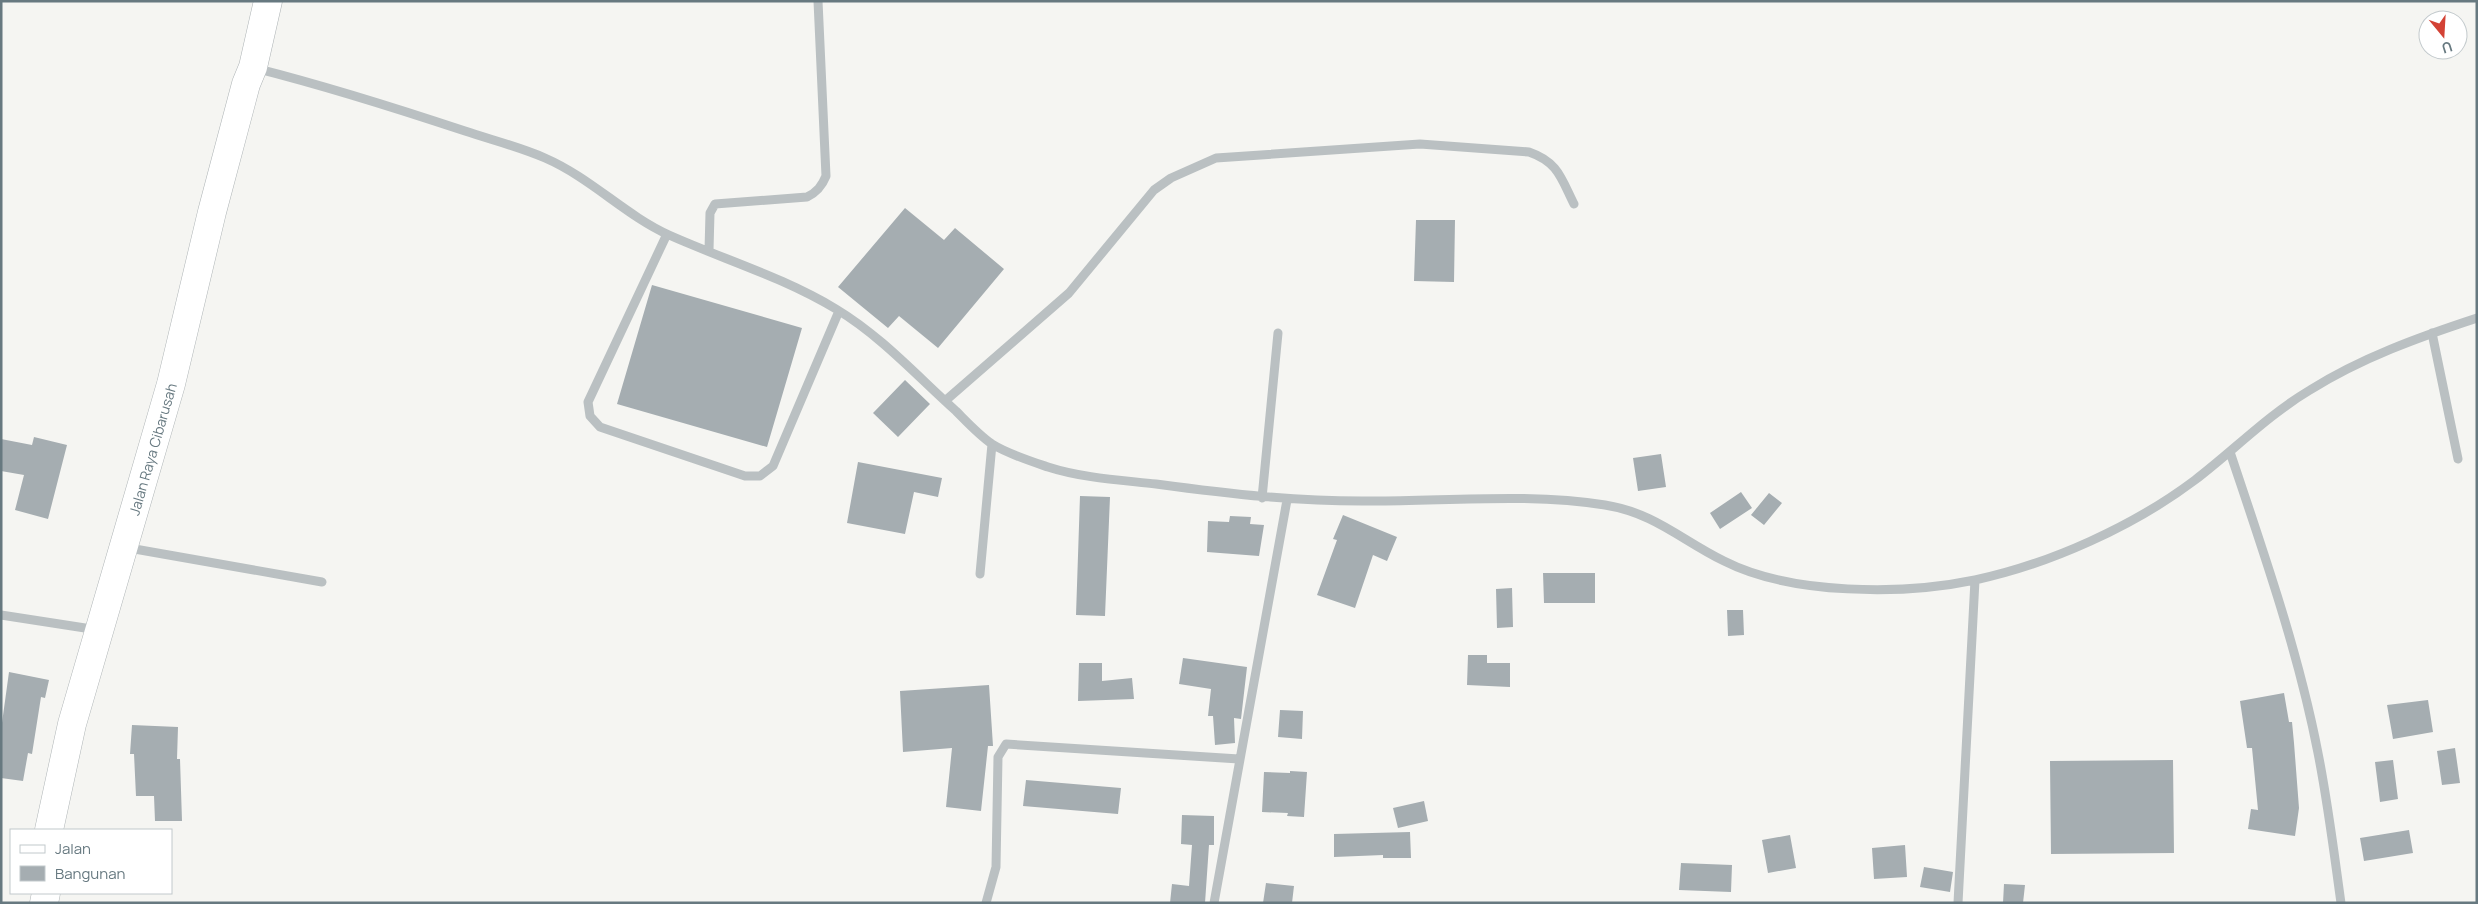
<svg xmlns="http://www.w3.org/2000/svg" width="2478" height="904" font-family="Manrope,sans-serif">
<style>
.building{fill:#a5adb1}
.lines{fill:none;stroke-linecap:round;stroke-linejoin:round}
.major-casing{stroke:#aeb4b6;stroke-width:29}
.minor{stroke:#bac0c2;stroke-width:9}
.major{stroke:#fff;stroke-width:28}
.labels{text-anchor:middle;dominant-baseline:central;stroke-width:5;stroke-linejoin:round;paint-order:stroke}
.street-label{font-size:14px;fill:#677980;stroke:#fff}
</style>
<rect width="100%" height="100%" fill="#f5f5f2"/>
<path class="building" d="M905,208L944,240L955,228L1004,269L938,348L899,316L888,328L838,287Z
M1416,220H1455L1454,282L1414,281Z
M652,285L802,328L767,447L617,404Z
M905,380L930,404L898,437L873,413Z
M34,437L67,445L48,519L15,510L24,475L1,471V439L32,445Z
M1661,454L1666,487L1638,491L1633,458Z
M858,462L942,478L938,497L914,492L905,534L847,523Z
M1741,492L1752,508L1720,529L1710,513Z
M1769,493L1782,503L1764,525L1751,515Z
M1080,496L1110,497L1105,616L1076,615Z
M1343,515L1397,537L1387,561L1373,555L1355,608L1317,595L1337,540L1333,539Z
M1230,516L1251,517L1250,524L1264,525L1259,556L1207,552L1208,521L1229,522Z
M1543,573H1595V603H1544Z
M1512,588L1513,627L1497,628L1496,589Z
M1727,610H1743L1744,635L1728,636Z
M1468,655H1487V663H1510V687L1467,685Z
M1183,658L1247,667L1241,719L1234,718L1235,743L1215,745L1213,716H1208L1211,689L1179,684Z
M1079,663H1102V681L1132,678L1134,699L1078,701Z
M9,672L49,680L45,698L41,697L32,754L28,753L23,781L1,778V730Z
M989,685L993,746H988L981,811L946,807L952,748L903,752L900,691Z
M2284,693L2289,722H2292L2294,743L2299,808L2295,836L2248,829L2251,809L2258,810L2252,748H2247L2240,701Z
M2428,700L2433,732L2393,739L2387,705Z
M1280,710L1303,711L1302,739L1278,737Z
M132,725L178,727L177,759H180L182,821H155L154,796H136L134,754H130Z
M2455,748L2460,783L2442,785L2437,751Z
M2173,760L2174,853L2051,854L2050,761Z
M2393,760L2398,799L2380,802L2375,762Z
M1290,771L1307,772L1304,817L1287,816L1288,813L1262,812L1264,772L1290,773Z
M1026,780L1121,788L1118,814L1023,806Z
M1424,801L1428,821L1398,828L1393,808Z
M1182,815L1214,816V845H1209L1205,903H1170L1172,884L1189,886L1192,845L1181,844Z
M2409,830L2413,853L2364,861L2360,838Z
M1410,832L1411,858H1383V855L1334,857V834Z
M1790,835L1796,868L1768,873L1762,840Z
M1905,845L1907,877L1874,879L1872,848Z
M1681,863L1732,865L1731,892L1679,890Z
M1924,867L1953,872L1950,892L1920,887Z
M1266,883L1294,886L1292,903H1263Z
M2004,884L2025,885L2023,903H2003Z"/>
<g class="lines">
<defs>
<g id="major">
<path id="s1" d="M49,830L72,724L171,384L212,212L246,84L253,67L268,1"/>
<path d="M44,903L46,893"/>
</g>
</defs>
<use href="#major" class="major-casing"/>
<path class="minor" d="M255,68C326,86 396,108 465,131C492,140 520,147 545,158C591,178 625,215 669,235C725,260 783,277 836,309C881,336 917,376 956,411C967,422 979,435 992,444C1008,454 1030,461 1048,467C1082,478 1120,480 1156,484C1230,494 1299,502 1374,501C1448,501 1532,493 1605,505C1655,513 1681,540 1724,561C1791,595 1903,595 1975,580C2050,564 2134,526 2195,480C2233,451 2268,415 2310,390C2361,358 2419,337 2477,318
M667,234L588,402L590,416L600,427L745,476H760L773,466L839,311
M709,250L710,213L715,204L807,197C817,192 822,186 826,176L818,1
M2432,333L2458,459
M945,401L1069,293L1154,190L1171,178L1216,158L1420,144L1529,152C1558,162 1561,178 1574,204
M2230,452C2263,551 2298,650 2318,753C2328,803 2334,853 2341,903
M1262,498L1278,333
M129,548L322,582
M980,574L992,444
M1,615L98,630
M986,903L996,867L998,757L1006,744L1239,759
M1214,903L1287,500
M1958,903L1975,580"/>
<use href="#major" class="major"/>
</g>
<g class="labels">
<g class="street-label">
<text stroke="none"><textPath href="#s1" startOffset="395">Jalan Raya Cibarusah</textPath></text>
</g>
</g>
<rect width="2478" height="904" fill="none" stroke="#677980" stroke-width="5"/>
<rect x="10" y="829" width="162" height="65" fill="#ffffff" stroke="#c2c9cc"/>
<rect x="20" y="845" width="25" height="8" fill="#ffffff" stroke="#c2c9cc"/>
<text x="55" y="854" font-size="15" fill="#677980">Jalan</text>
<rect x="20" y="866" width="25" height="15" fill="#a5adb1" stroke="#c2c9cc"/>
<text x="55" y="879" font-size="15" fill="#677980">Bangunan</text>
<g transform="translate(2443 35) rotate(162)"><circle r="24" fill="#ffffff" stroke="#c2c9cc"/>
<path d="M0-4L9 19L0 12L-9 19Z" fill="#d34235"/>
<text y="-8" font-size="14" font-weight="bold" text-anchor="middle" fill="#677980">U</text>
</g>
</svg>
